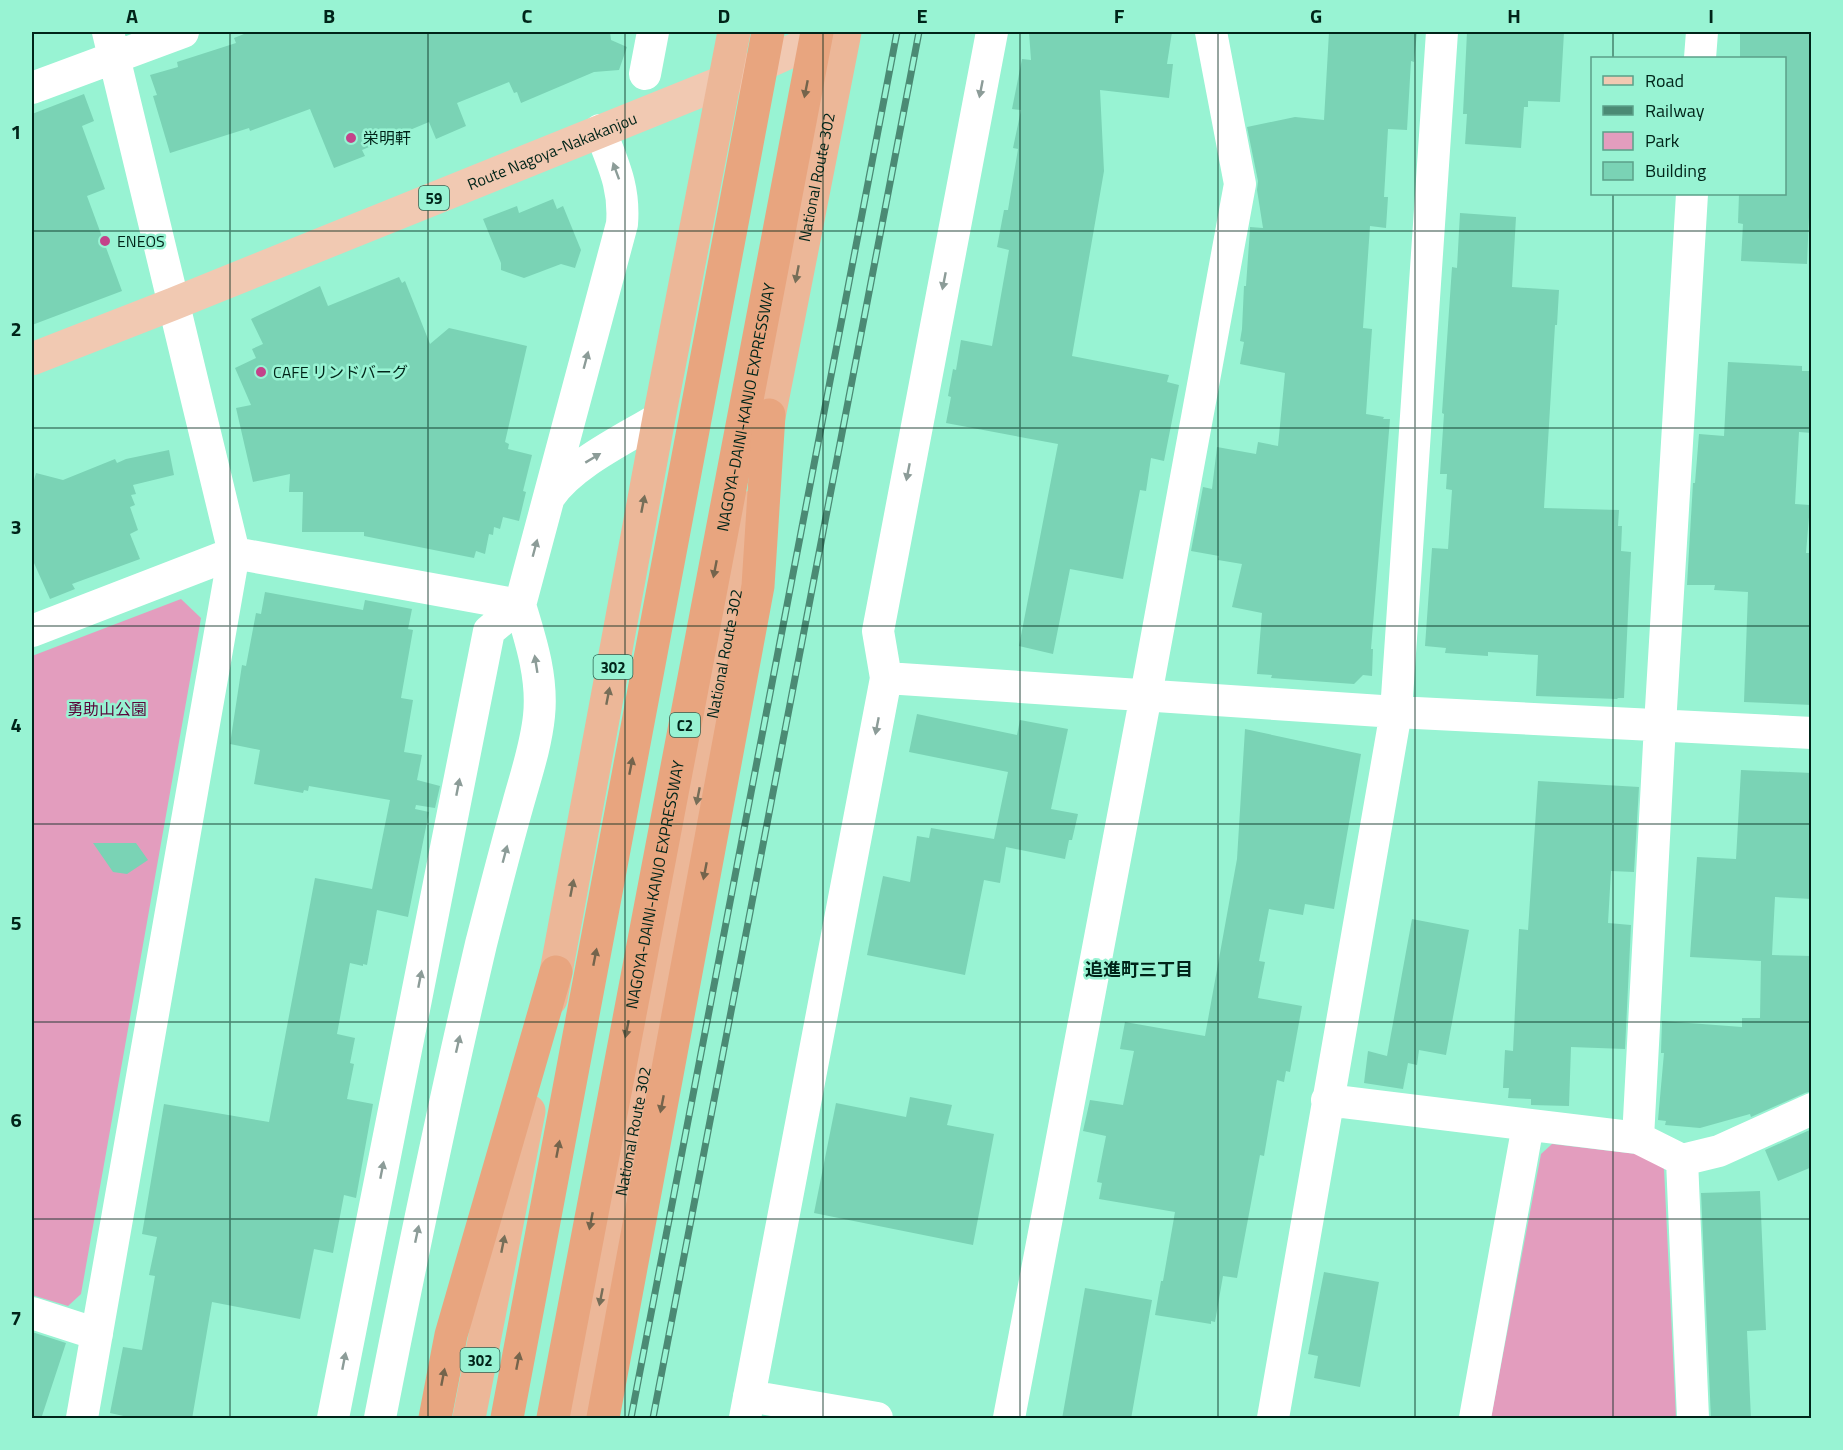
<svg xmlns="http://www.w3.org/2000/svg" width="1843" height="1450" font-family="'Titillium Web','Noto Sans JP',sans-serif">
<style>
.green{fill:#e39dbe}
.building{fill:#7ad3b5}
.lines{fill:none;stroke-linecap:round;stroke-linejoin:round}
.minor{stroke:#fff;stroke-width:32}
.primary{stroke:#f1c9b2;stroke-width:33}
.trunk{stroke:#ecb798;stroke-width:33}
.motorway{stroke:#e8a57f;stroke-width:33}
.rail-casing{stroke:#4b8a74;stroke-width:7}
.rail{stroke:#98f3d3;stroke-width:4.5;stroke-dasharray:14;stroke-linecap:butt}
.oneway{fill:#74644c}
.oneway2{fill:#8c9c98}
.oneway3{fill:#766e58}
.grid{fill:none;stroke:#002419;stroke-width:1.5;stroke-opacity:0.55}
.poi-dot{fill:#c4428a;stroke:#98f3d3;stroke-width:2}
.labels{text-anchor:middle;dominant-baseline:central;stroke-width:5;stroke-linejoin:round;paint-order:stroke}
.shield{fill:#98f3d3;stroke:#2e6251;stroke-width:1.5}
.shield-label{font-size:15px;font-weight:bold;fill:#002419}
.poi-label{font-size:16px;fill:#002419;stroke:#98f3d3;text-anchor:start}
.street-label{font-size:16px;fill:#002419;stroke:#98f3d3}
.park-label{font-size:16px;fill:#5a063a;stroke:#98f3d3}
.neighbourhood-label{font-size:18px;font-weight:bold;fill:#002419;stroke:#98f3d3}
.neatline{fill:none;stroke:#002419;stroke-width:2}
.grid-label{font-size:20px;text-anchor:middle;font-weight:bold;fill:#002419}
</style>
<rect width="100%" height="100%" fill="#98f3d3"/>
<path class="green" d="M181,599L201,618L81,1294L68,1306L32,1295V656Z
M1552,1144L1653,1156L1664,1169L1676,1418H1491L1541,1154Z"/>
<path class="building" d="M249,32H610L611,40L627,47L619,70L594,72L521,103L517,92L514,93L509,82L457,103L466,126L436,139L429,122L362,150L365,156L334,168L310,109L250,131L249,128L170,153L153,96L157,95L150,75L178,67L177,62L236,43L234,38Z
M1029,32H1172L1167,64H1173L1169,98L1100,90L1104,171L1072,356L1169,375L1167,382L1179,385L1164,461L1151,458L1146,491L1140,490L1123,579L1070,569L1053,654L1019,646L1058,444L946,423L951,397L948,396L953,369L956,370L961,340L992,346L1009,250L997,247L1004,210H1008L1018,149L1013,148L1021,110L1012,109L1022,59L1031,60Z
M1329,32H1417L1414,62L1411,61L1407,130L1388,129L1384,197H1388L1386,228L1370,226L1363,328L1372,329L1366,414L1384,417L1383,419H1390L1371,649H1373L1372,676L1363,675L1354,684L1271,678L1272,675L1257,674L1262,613L1232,607L1242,564L1218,560L1219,556L1191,551L1203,487L1212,489L1217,447L1256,454L1258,442L1278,446L1285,373L1240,364L1244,342L1240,341L1242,329L1244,286H1246L1250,229V227L1263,228L1257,190L1258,181L1247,127L1295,117L1324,120Z
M1467,32H1564L1560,102L1528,101V107H1524L1521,148L1465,144L1467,114H1463Z
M1740,32H1812V146L1807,264L1741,261L1743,224L1738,223L1739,194H1785V58H1740Z
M84,94L94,121L82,126L105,189L87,196L122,291L32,325V114Z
M553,199L557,209L563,206L581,250L575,268L561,264L524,278L501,270V263L483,219L517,206L519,213Z
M1460,213L1516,217L1512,287L1559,290L1557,325H1555L1544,508L1619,510L1618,526H1622L1621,551L1631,552L1624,698H1618L1617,699L1536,696L1538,655L1488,652V656L1445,653L1446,648L1425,646L1432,548L1448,549L1452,490L1446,489L1447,474H1440L1444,414L1442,413L1452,267L1457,268Z
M399,277L402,283L405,281L430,344L449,328L527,346L505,442L509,444L508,449L532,455L523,491L526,492L519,521L503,517L500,529L494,527L493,535L489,534L485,554L476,551L474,558L364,536V532H302L303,492H289L290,474L253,482L236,408L251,405L235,368L256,358L252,349L263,344L251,319L320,286L328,306Z
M1728,362L1802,366V371H1812V433L1799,432L1795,504L1810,505L1806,553H1812V705L1744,702L1748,592L1714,590L1715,585H1687L1693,483H1695L1699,434L1724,436Z
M169,450L174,475L133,485L136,494L131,495L135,505L130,507L138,530L130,534L140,559L72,584L75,589L50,599L34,563H32V487L36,473L63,480L115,459L117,463L126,459Z
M265,592L363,610L365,600L412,609L408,629L413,630L401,698L413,700L404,752L422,755L417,780L440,786L435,808L416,805L415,809L429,812L408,917L377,910L367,965L363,964V966L350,963L337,1034L355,1038L350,1063L354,1064L347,1099L373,1104L356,1198L344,1195L333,1253L314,1249L300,1319L212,1302L192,1419H137L110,1413L123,1347L142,1350L155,1276L149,1275L157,1237L142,1234L164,1104L269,1122L315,878L372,889L390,800L309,786L308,791L304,790L303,793L254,784L260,750L230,744L242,665L246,666L256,613L261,614Z
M917,714L1017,735L1020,720L1068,729L1051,809L1078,814L1072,840H1069L1065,859L1006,847L1000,883L984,880L965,975L867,955L883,876L910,882L917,836L929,838L931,828L994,839L1008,772L909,752Z
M1245,729L1361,754L1334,909L1305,904L1303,915L1269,909L1259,961L1265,962L1258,998L1302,1006L1290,1072L1286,1071L1284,1082L1277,1080L1264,1156L1260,1155L1237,1278L1223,1276L1215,1322L1211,1321V1324L1155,1315L1161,1281H1163L1175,1212L1099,1199L1102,1183L1097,1182L1106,1136L1083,1131L1090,1100L1123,1105L1134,1051L1120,1049L1125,1022L1205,1036L1237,859Z
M1741,770L1812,773V899L1775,897L1772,955L1812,956V1091L1805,1093L1751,1117L1750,1114L1700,1128L1665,1125L1666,1121L1658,1120L1664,1053H1661L1662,1021L1742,1027V1018H1760L1761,961L1690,957L1697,857L1736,859Z
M1538,781L1639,787L1634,872L1611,871L1608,923L1631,925L1625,1049L1571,1047L1569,1106L1531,1105V1099L1508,1098L1509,1088H1503L1505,1050L1513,1051L1519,929L1528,930Z
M93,843H136L148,860L127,874L113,872Z
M1412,919L1469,930L1446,1055L1419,1050L1417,1065L1408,1063L1403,1089L1364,1083L1368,1051L1387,1056Z
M910,1097L952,1105L947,1125L994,1134L973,1245L814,1213L836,1103L906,1117Z
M1812,1129V1167L1778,1181L1765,1150Z
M1760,1191L1766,1330L1747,1331L1751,1419H1711L1701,1193Z
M1324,1272L1379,1282L1360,1387L1314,1378L1318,1356L1308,1354Z
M1085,1288L1152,1300L1131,1419H1062Z
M32,1332L66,1343L41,1419H32Z"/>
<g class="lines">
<path class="minor" d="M1700,58L1702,32
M645,74L653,32
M32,88L183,32
M550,496C573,463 625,439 659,418
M32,631L234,553L520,605
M886,678L1396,712L1812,733
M1327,1100L1638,1138L1682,1160
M1638,1138L1660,725L1692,194
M32,1313L97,1334
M749,1396L877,1418
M82,1418L234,553L108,32
M333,1418L489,631L520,605
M380,1418C411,1260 444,1102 481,944C493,897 505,850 518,804C526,775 536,746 539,716C543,678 531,641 520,605L622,224C625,187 613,164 600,130
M745,1418L886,678L878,631L992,32
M1009,1418L1146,695L1240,184L1211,32
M1273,1418L1396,712L1442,32
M1475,1418L1528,1125
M1693,1418L1682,1160L1719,1151L1812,1109"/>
<path class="primary" id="s1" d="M32,359L173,304L725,81L834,32"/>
<g class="trunk">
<path id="s2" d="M764,442L845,32"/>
<path d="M551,999L659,418L734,32"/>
<path d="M469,1418L529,1111"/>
<path id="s3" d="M578,1418L752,507"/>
</g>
<g class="motorway">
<path d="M435,1418L451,1335L556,972"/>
<path d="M507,1418L768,32"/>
<path id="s4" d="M553,1418L817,32"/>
<path d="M603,1418L758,586L769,415"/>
</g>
<defs>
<path id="rail" d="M631,1418L897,32
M653,1418L919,32"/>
</defs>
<use href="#rail" class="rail-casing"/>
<use href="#rail" class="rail"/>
</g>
<defs><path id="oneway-solid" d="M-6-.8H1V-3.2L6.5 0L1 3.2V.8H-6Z" transform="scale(1.5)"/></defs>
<g class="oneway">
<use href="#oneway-solid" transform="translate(806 89) rotate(101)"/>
<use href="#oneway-solid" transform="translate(715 569) rotate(101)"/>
<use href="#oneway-solid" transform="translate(631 766) rotate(-79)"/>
<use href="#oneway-solid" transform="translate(705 871) rotate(101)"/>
<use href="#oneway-solid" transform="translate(595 957) rotate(-79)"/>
<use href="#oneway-solid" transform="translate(627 1029) rotate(101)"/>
<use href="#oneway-solid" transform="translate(662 1104) rotate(101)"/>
<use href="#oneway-solid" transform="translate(558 1149) rotate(-79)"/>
<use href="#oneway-solid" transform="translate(591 1221) rotate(101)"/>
<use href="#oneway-solid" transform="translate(518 1361) rotate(-79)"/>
<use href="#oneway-solid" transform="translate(443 1377) rotate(-79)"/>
</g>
<g class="oneway2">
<use href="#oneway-solid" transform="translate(981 89) rotate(101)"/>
<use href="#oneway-solid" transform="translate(616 171) rotate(-110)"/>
<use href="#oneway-solid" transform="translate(944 281) rotate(101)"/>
<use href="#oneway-solid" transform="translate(586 360) rotate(-75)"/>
<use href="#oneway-solid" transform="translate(593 458) rotate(-31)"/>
<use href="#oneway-solid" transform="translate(908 472) rotate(101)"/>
<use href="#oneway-solid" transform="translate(535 548) rotate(-75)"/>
<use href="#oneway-solid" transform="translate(536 664) rotate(-99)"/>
<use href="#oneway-solid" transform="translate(877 726) rotate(101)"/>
<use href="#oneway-solid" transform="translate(458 787) rotate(-79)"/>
<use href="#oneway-solid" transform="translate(505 854) rotate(-75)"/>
<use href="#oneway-solid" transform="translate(420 979) rotate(-79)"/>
<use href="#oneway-solid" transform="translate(458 1044) rotate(-77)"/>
<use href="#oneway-solid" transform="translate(382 1170) rotate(-79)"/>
<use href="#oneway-solid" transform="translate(417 1234) rotate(-78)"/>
<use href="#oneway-solid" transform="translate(344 1361) rotate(-79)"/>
</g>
<g class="oneway3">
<use href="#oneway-solid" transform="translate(797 274) rotate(101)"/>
<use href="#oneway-solid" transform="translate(643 504) rotate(-79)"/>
<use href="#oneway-solid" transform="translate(608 696) rotate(-79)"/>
<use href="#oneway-solid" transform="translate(698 796) rotate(101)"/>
<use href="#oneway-solid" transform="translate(572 888) rotate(-79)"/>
<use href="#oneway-solid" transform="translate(503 1244) rotate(-79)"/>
<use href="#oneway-solid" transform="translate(601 1297) rotate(101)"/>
</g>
<path class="grid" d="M230,32V1418M428,32V1418M625,32V1418M823,32V1418M1020,32V1418M1218,32V1418M1415,32V1418M1613,32V58M1613,194V1418M32,231H1812M32,428H1812M32,626H1812M32,824H1812M32,1022H1812M32,1219H1812"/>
<g class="poi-dot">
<circle cx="351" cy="138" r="6"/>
<circle cx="105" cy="241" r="6"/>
<circle cx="261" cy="372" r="6"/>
</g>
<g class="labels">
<g class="shield">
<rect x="419" y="186" width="30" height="24" rx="4.5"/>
<rect x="593.5" y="655" width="39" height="24" rx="4.5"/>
<rect x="670" y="713" width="30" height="24" rx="4.5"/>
<rect x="460.5" y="1348" width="39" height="24" rx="4.5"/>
</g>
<g class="shield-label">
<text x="434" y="198">59</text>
<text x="613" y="667">302</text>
<text x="685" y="725">C2</text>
<text x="480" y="1360">302</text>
</g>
<g class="poi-label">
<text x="363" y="138">栄明軒</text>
<text x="117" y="241">ENEOS</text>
<text x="273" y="372">CAFE リンドバーグ</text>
</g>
<g class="street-label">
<text stroke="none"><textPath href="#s1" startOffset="560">Route Nagoya-Nakakanjou</textPath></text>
<text stroke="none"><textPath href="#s2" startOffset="270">National Route 302</textPath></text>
<text stroke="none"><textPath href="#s4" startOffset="1029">NAGOYA-DAINI-KANJO EXPRESSWAY</textPath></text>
<text stroke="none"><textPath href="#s3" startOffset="778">National Route 302</textPath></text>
<text stroke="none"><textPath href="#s4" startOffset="543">NAGOYA-DAINI-KANJO EXPRESSWAY</textPath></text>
<text stroke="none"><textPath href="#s3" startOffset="292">National Route 302</textPath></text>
</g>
<g class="park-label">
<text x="107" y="709">勇助山公園</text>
</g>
<g class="neighbourhood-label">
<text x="1139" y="969">追進町三丁目</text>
</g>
</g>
<rect width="1843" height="1450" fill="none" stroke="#98f3d3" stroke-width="66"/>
<rect x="1591" y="57" width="195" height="138" fill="#98f3d3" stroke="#5ba089" stroke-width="1.5"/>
<rect x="1603" y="76" width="30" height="9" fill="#f1c9b2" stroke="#5ba089" stroke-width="1.5"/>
<text x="1645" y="87" font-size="18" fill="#002419">Road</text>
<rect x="1603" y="106" width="30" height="9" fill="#4b8a74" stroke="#5ba089" stroke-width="1.5"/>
<text x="1645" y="117" font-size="18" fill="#002419">Railway</text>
<rect x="1603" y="132" width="30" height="18" fill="#e39dbe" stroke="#5ba089" stroke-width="1.5"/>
<text x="1645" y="147" font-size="18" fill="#002419">Park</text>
<rect x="1603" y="162" width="30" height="18" fill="#7ad3b5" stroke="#5ba089" stroke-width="1.5"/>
<text x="1645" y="177" font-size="18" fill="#002419">Building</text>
<rect x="33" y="33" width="1777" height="1384" class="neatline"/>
<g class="grid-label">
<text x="132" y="23">A</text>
<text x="329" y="23">B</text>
<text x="527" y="23">C</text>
<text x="724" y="23">D</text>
<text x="922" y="23">E</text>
<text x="1119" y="23">F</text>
<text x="1316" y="23">G</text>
<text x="1514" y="23">H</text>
<text x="1711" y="23">I</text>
<text x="16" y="139">1</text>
<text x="16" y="336">2</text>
<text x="16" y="534">3</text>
<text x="16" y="732">4</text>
<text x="16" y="930">5</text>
<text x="16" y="1127">6</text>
<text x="16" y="1325">7</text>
</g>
</svg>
